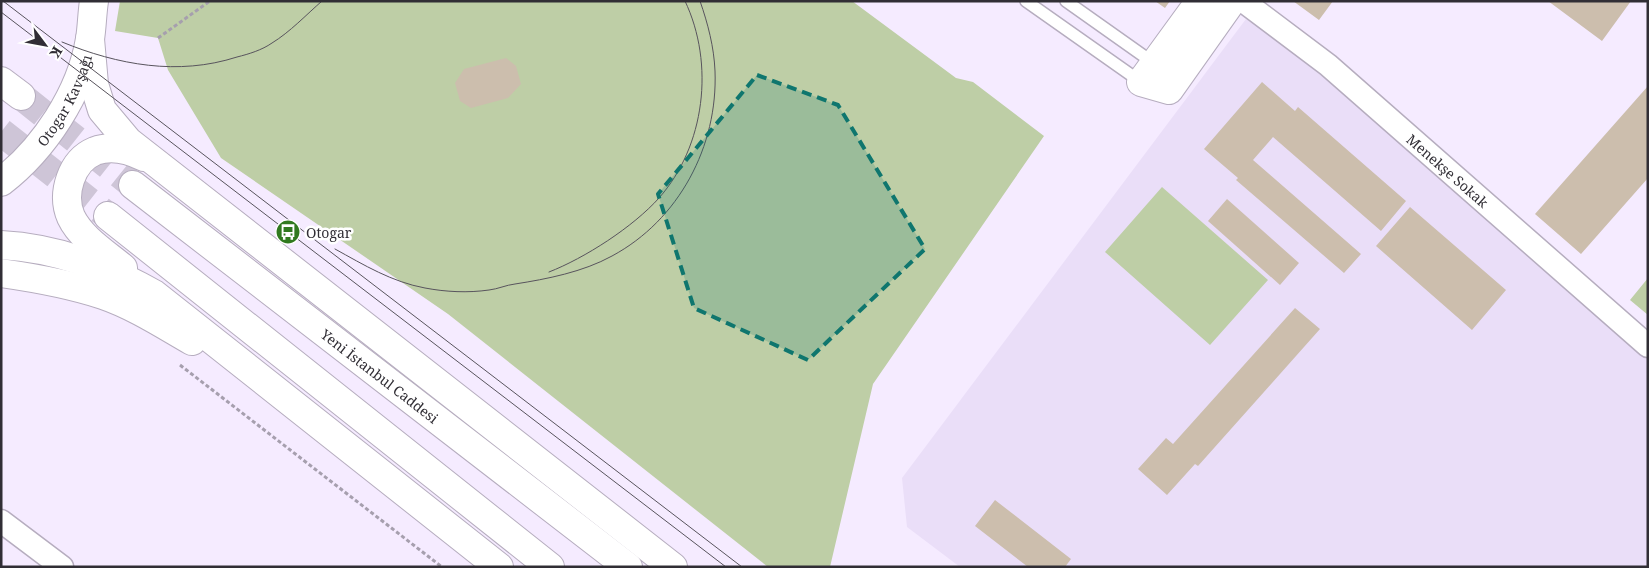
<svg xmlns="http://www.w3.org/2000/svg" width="1649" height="568" font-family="'Noto Serif',serif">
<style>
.built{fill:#eadef8}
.green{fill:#becea6}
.building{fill:#ccbead}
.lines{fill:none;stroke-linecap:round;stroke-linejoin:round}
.highway-tunnel{stroke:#cec5d7;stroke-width:28;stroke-dasharray:28 14;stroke-linecap:butt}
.lane-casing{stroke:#b6adbf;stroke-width:14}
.street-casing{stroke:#b6adbf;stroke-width:25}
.secondary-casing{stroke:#b6adbf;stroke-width:30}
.highway-casing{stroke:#b6adbf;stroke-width:30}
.path{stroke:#a69fae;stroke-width:3;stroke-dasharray:4 2.5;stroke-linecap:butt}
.lane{stroke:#fff;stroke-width:11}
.street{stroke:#fff;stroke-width:22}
.secondary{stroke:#fff;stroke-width:28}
.highway{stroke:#fff;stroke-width:28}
.tram{stroke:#58545d;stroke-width:1}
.marked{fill:#0f766e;fill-opacity:0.2;stroke:#0f766e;stroke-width:4;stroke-dasharray:10 6;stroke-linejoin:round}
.labels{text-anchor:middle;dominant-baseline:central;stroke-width:5;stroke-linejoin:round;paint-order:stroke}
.street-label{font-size:14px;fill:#312e35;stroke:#fff}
.poi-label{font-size:14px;fill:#312e35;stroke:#fff;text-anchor:start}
</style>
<rect width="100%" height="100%" fill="#f5ebff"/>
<path class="built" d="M1246,19L1294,51L1648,358V567H960L907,527L902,478Z"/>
<path class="green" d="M120,1H852L956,78L973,82L1044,136L873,384L830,567H768L448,314L221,158L168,70L158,38L115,31Z
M1162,187L1268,280L1210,345L1105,252Z
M1648,278V315L1630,300Z"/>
<path class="building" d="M1155,1H1170L1165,8Z
M1293,1H1333L1319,20Z
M1548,1H1631L1602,41Z
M506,58L516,66L521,84L508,98L471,108L460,101L455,83L464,69Z
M1262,82L1295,111L1298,107L1406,201L1381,231L1273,137L1253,160L1361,254L1344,273L1236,180L1238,178L1204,149Z
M1648,86V178L1581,254L1535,214Z
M1227,199L1299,263L1280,285L1208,221Z
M1410,207L1506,290L1472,330L1376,246Z
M1295,308L1320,329L1198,466L1195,464L1167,495L1138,469L1166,438L1173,444Z
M995,500L1071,559L1065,567H1028L975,526Z"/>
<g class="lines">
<path class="highway-tunnel" d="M21,96L133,185
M1,132L108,216"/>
<defs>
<path id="lane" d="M1026,1L1141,82
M1066,1L1155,64"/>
<g id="street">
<path id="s1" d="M1243,1L1328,65L1648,346"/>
<path d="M1,521L62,567"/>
</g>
<path id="secondary" d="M1200,1L1141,82L1169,90L1232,1"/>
<g id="highway">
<path d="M90,39L94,84L102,110L128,141L673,567"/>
<path d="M1,81L21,96"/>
<path id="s2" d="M1,182C44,149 81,93 90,39C92,27 92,14 94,1"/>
<path id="s3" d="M133,185L628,567"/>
<path d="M108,216L550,567"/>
<path d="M1,245C57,248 106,267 154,294L499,567"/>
<path d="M123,268C105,253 81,238 71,217C61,194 71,161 95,151C111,145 130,150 144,157"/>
<path d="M1,273C36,278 70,284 103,295C135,306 164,325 192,341"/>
</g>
</defs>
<use href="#lane" class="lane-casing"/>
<use href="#street" class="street-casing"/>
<use href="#secondary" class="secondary-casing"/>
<use href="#highway" class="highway-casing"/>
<path class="path" d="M158,38L210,1
M180,365L442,567"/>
<use href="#lane" class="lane"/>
<use href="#street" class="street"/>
<use href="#secondary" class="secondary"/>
<use href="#highway" class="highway"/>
<path class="tram" d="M3,1L742,567
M1,12L726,567
M62,42C118,65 178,76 237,57C249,54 262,50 272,43C290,32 306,15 322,1
M335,249C364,265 392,282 425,288C446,292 468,293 489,290C498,289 506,285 515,284C547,279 583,272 612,256C679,220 718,146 715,71C714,47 708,24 700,1
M549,272C585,258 633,227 659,198C705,146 715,64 685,1"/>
</g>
<path class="marked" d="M757,75L838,105L925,249L808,360L694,308L658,194Z"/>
<defs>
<symbol id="bus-disc" viewBox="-11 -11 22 22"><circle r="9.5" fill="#30791f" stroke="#fff"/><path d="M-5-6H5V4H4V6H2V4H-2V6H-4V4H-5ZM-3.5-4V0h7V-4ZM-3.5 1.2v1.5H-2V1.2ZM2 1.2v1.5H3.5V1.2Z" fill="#fff"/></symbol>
</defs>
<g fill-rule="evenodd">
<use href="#bus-disc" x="274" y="218" width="28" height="28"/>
</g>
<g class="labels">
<g class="street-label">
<text stroke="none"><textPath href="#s2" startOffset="105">Otogar Kavşağı</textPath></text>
<text stroke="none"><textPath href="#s1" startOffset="266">Menekşe Sokak</textPath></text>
<text stroke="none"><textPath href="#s3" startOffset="312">Yeni İstanbul Caddesi</textPath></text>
</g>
<g class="poi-label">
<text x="306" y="232">Otogar</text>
</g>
</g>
<rect width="1649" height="568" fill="none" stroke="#312e35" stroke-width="5"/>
<g transform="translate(45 45) rotate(122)" stroke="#ffffff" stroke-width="4" paint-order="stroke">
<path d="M0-4L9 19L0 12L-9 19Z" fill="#312e35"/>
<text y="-8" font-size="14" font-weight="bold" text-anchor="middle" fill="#312e35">K</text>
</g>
</svg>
